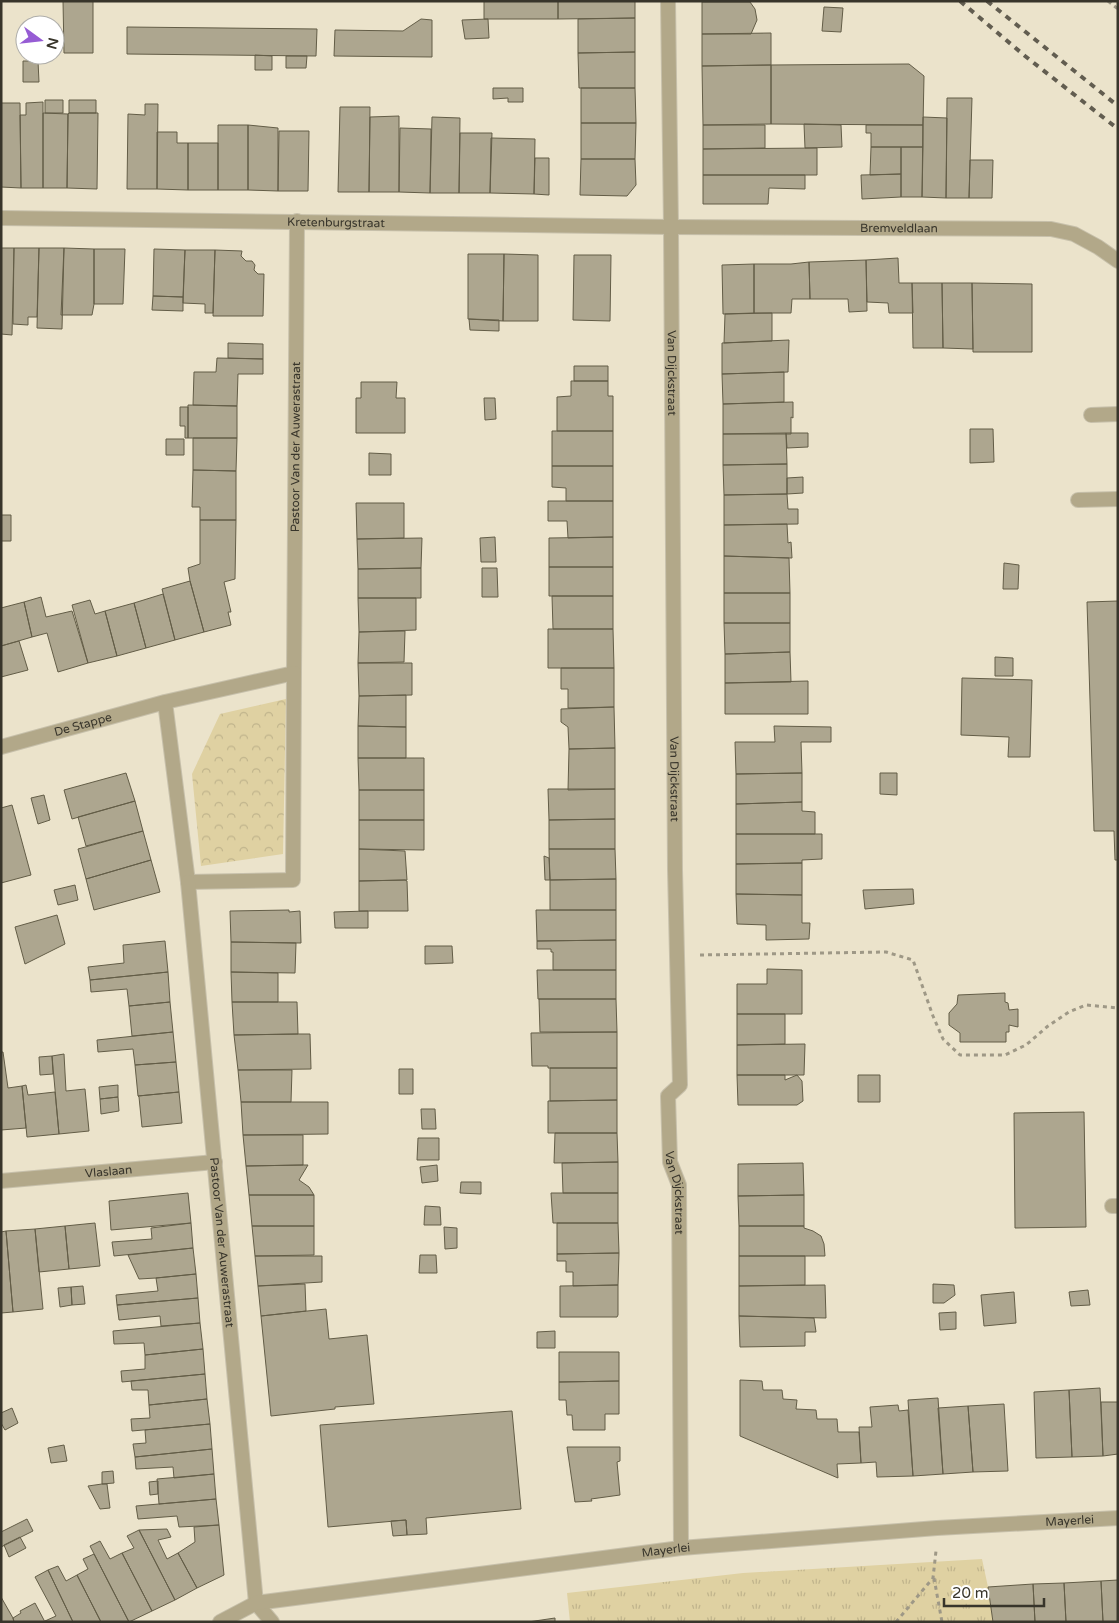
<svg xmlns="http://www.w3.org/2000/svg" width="1119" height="1623" font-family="'Varela Round',sans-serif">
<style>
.forest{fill:url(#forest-crowns)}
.park{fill:url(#park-tufts)}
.building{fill:#ada68f;stroke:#635d47}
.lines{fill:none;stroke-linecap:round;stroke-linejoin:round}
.service-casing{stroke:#c7c0ab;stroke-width:16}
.minor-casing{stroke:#c7c0ab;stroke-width:16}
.path{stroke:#9e9886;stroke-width:3;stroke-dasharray:4 4;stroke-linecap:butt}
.service{stroke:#b2a889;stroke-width:14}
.minor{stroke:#b2a889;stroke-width:14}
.rail{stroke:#625d50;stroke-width:4;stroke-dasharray:6 6;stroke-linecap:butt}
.labels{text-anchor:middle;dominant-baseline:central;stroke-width:4;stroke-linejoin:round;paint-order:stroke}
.street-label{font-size:12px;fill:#38352b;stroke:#fff}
</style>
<defs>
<pattern id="forest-crowns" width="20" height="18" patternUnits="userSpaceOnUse" patternTransform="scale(1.25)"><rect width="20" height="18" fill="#dfd1a2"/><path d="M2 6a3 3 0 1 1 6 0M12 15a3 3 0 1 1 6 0" fill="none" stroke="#c0b48c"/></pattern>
<pattern id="park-tufts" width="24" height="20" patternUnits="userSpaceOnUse" patternTransform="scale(1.25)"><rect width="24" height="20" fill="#dfd1a2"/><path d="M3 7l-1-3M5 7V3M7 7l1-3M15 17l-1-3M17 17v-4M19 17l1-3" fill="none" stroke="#c0b48c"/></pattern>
</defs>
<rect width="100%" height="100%" fill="#ebe3cb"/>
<path class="forest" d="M286,699L283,854L201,866L192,774L220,714Z"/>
<path class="park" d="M982,1559L988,1587L993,1622H570L567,1593L743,1573Z"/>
<path class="building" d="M63,1H93V53H64Z
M484,1H558V19H484Z
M558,1H635V18L558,19Z
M702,2H750L755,9L757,20L751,34H702Z
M824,7L843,8L841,32L822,31Z
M635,18V52L578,53V19Z
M421,19L432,20V57L334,56L335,30L403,31Z
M488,19L489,38L465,39L462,20Z
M127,27L317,29L316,56L127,54Z
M771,33V65L702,66V34Z
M635,52V88H579L578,53Z
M255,55L272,56V70H255Z
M286,56H307L306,68H286Z
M23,61H38L39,82H23Z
M909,64L924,76L923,125L771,124V65Z
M771,65V124L703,125L702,66Z
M493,88H523V102H508V98L493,99Z
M581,88H635L636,123H581Z
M947,98H972L969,198H946Z
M45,100H63V113H45Z
M69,100H96V113H69Z
M43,102V188H21L20,115H26V103Z
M1,103H20L21,188L1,187Z
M145,104H158L157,189H127L128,114L145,115Z
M340,107H370L369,192H338Z
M43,113L68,114L67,188H43Z
M69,113H98L97,189L67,188L68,114Z
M399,116V192H369L370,117Z
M432,117L460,118L459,193H430Z
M923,117L947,118L946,198L922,197Z
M581,123H636L635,159H581Z
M804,124L841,125L842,147L805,148Z
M218,125H248V190H218Z
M248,125L278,128V191L248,190Z
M703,125H765V148L703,149Z
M866,125H923V147H871V133H866Z
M400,128L431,129L430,193L399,192Z
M279,131H309L308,191H278Z
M157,132H177V143H188V190L157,189Z
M460,133H492L490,193H459Z
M491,138L535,139L534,194L490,193Z
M188,143H218V190H188Z
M871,147H901V174L870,175Z
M901,147H923L922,197H901Z
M817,148V175H703V149Z
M535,158H549V195L534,194Z
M581,159H635L636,185L627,196L580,195Z
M970,160H993L992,198H969Z
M901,174V197L862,199L861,175Z
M703,175H805V189L769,188L768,204H703Z
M1,248H14L12,335L1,334Z
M14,248H39L37,317H28V325L13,324Z
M39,248H64L62,329L37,328Z
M64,248L94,249V304L92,315H61Z
M94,249H125L123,304H94Z
M154,249L185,250L183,297L153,296Z
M185,250H215L213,313H205V304L183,303Z
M215,250L242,251L241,256L246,261H252L255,265L254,270L258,274H264L263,316H213Z
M468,254H504L503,321L468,319Z
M504,254L538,255V321H503Z
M574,255H611L610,321L573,320Z
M898,258L899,283H912L913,313H889L888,303L867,302L866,260Z
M866,260L867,311L849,312L848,299H810L809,262Z
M809,262L810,299H792L791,313H754V264H791Z
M754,264V313L723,314L722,265Z
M912,283H942L943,348H913Z
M942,283H972L973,349L943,348Z
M972,283L1032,284V352H973Z
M153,296L183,297V311L152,310Z
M772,313V341L724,343L725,314Z
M469,319L499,320V331L470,330Z
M789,340L788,372L722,374V343Z
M228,343L263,344V359L228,358Z
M217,358L263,359V374H238L237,406L193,405L194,372H216Z
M574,366H608V381H574Z
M784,372V402L723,404L722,374Z
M571,381H608V396H613V431H557V397L571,396Z
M361,382H397L396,398H405V433H356V398H361Z
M484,398H495L496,419L485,420Z
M793,402V418L791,417V434H723V404Z
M188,405L237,406V438H188Z
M180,407H188V438H185V426H180Z
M970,429H993L994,462L970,463Z
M552,431H613V466H552Z
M786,433L787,464L723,465V434Z
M786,433H808V447L787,448Z
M193,438H237L236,471L193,470Z
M166,439H184V455H166Z
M369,453L391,454V475H369Z
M787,464V494L724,495L723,465Z
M552,466H613V501H566V488L552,487Z
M193,470L236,471V520H200V507H192Z
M803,477V493L787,494V478Z
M787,494L788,509H798V524L724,525V495Z
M548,501H613V537L568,538L567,521H548Z
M356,503H404V538L357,539Z
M1,515H11V541H1Z
M200,520H236L235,579L224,582L231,612H228L231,625L204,632L190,581L188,568L200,564Z
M787,524L788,543L791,542L792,558L724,556V525Z
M495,537L496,562H481L480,538Z
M613,537V567H549V538Z
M422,538L421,568L358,569L357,539Z
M724,556L789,558L790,593H724Z
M1004,563L1019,565L1018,589H1003Z
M549,567H613V596H549Z
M421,568V598H358V569Z
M482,568H497L498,597H482Z
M190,581L204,632L175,640L162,589Z
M724,593H790V623H724Z
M163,594L175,640L146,648L134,603Z
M552,596H613V629H553Z
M41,597L46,617L72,611L88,663L58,672L47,633L32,637L24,602Z
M358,598H416V630L359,632Z
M90,600L95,614L105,611L117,656L88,663L72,605Z
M1118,601V860H1115L1114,831H1094L1087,602Z
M24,602L32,637L1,646V608Z
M134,603L146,648L117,656L105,611Z
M724,623H790V652L725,654Z
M548,629H613L614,668H548Z
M405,631L404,662L358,663L359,632Z
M19,641L28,670L1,677V646Z
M790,652L791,682L725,683V654Z
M995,657L1013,658V676H995Z
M358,663H412V695L359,696Z
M561,668H614V707L568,708V689H561Z
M962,678L1032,680L1030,757H1008L1009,737L961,735Z
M808,681V714H725V683Z
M406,695V727L358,726L359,696Z
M614,707L615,748L569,749L568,727L561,722V709Z
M358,726L406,727V758H358Z
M774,726L831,727V742H801L802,773L736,774L735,742H775Z
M615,748V789L568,790L569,749Z
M358,758H424V790H359Z
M126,773L135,801L72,819L64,790Z
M802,773V802L736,804V774Z
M880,773H897V795L880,794Z
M548,789H615V819L549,820Z
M359,790H424V820H359Z
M44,795L50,820L38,824L31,798Z
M135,801L143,831L86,846L78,817Z
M802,802V811L815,812V834H736V804Z
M12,805L31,875L1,883V808Z
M615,819V849H549V820Z
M359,820H424V850L359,849Z
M143,831L151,860L86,879L78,849Z
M736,834H822V859L802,860V863L736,864Z
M359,849L405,851L407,880L359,881Z
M549,849H615L616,879L550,880Z
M544,856L549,858L550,880H545Z
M151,860L160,892L94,910L86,879Z
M802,863V895L736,894V864Z
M616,879V910H550V880Z
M405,880L407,881L408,911H359V881Z
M75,885L78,900L58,905L54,890Z
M913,889L914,904L865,909L863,890Z
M736,894L802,895V923H810L809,939L766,940V925L737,924Z
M289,910V912L300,911L301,943L231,942L230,911Z
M536,910H616V940L537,941Z
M368,911V928H335L334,912Z
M57,915L65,944L25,964L15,927Z
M616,940V970H553V952H551V949H537V941Z
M165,941L168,972L90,980L88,967L124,963L123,945Z
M231,942L296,943L295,973L231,972Z
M425,946H452L453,963L425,964Z
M767,969L802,970V1014H737V984H767Z
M537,970H616V999H538Z
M168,972L170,1002L129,1006L127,989L91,992L90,980Z
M231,972L278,973V1002H232Z
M1005,993V1002L1008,1003L1009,1010L1018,1009V1027L1009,1025V1032H1006V1042H960V1033L949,1025V1013L957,1004L958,995Z
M539,999H616L617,1032H540Z
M170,1002L173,1032L132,1036L129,1006Z
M232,1002H297L298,1034L234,1035Z
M737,1014H785V1044L737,1045Z
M173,1032L176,1062L135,1065L133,1049L98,1052L97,1040Z
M617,1032V1068H548V1066H532L531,1033Z
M298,1034H310L311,1069L238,1070L234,1035Z
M805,1044L804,1075H737V1045Z
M1,1052H3L8,1088L22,1086L26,1128L1,1130Z
M64,1054L66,1091L85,1089L89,1131L59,1134L52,1056Z
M52,1056L53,1074L40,1075L39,1057Z
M176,1062L179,1092L138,1096L135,1065Z
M550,1068H617V1100L550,1101Z
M399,1069H413V1094H399Z
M238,1070H292L291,1102H241Z
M737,1075H785V1080L797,1075L802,1081L803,1101L797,1105H738Z
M858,1075H880V1102H858Z
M26,1085L28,1095L55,1092L59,1134L27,1137L22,1086Z
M118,1085V1097L100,1099L99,1087Z
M179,1092L182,1123L142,1127L139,1097L138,1096Z
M118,1097L119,1111L101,1114L100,1099Z
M617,1100V1133H548V1101Z
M241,1102H328V1134L243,1135Z
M421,1109H435L436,1129H422Z
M1084,1112L1086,1227L1015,1228L1014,1113Z
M555,1133H617L618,1162L554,1163Z
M243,1135H303V1165L246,1166Z
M418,1138H439V1160H417Z
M618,1162V1193H563L562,1163Z
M803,1163L804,1195L738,1196V1164Z
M303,1165H308L299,1180L309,1187L314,1195H249L246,1166Z
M437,1165L438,1181L422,1183L420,1167Z
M461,1182H481V1194L460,1193Z
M188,1193L191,1223L111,1230L109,1201Z
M551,1193H618V1223H553Z
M249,1195H314V1226H252Z
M804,1195V1226H739L738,1196Z
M425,1206L440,1207L441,1225H424Z
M95,1223L100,1266L69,1269L65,1226Z
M191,1223L193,1248L114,1256L112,1242L152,1239L151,1228Z
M557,1223H618L619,1253L557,1254Z
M65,1226L69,1269L39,1272L35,1229Z
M252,1226H314V1255L255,1256Z
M739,1226H804V1228L813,1231L821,1236L824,1244L825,1256H739Z
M444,1227L457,1228V1248L445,1249Z
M35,1229L43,1309L13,1312L6,1231Z
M6,1231L13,1312L1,1313V1232Z
M193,1248L196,1274L156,1278L139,1279L128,1255Z
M619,1253L618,1285L573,1286V1272H566V1261H557V1254Z
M420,1255H436L437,1273H419Z
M255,1256H322V1282L258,1286Z
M739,1256H805V1285L739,1286Z
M196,1274L198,1298L117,1305L116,1295L158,1291L156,1278Z
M305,1284L306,1311L261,1316L258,1286Z
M933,1284L954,1285L955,1295L944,1303H933Z
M618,1285V1315L617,1317H560V1286Z
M825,1285L826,1318L739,1316V1286Z
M83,1286L85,1304L72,1305L71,1287Z
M71,1287L72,1305L60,1307L58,1288Z
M1088,1290L1090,1305L1071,1306L1069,1292Z
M1014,1292L1016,1323L984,1326L981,1295Z
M198,1298L200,1323L161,1326L160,1316L119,1320L117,1305Z
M326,1309L329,1339L367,1335L374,1404L335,1407V1409L271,1416L261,1316Z
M956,1312V1329L940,1330L939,1313Z
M739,1316L814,1318L816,1332H805V1346L740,1347Z
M200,1323L203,1349L145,1355L144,1343L114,1344L113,1331Z
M555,1331V1348H537V1332Z
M203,1349L205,1374L122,1382L121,1371L145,1369V1355Z
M559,1352H619V1381L559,1382Z
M205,1374L207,1399L149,1405L148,1390H132L131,1381Z
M740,1380L762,1381L763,1390H782L783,1399L797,1400L796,1409L816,1410L817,1419H837L838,1432H859L861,1463L837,1464L838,1478L740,1436Z
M619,1381V1414H605V1430H573L572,1415H567L566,1400H559V1382Z
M1100,1388L1103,1456L1072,1457L1069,1390Z
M1069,1390L1072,1457L1036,1458L1034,1392Z
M938,1398L943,1474L913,1476L908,1400Z
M207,1399L210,1424L132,1431L131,1419L150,1418L149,1405Z
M1101,1402H1118V1454L1103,1456Z
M1004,1404L1008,1471L973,1472L968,1406Z
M898,1405L899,1411L908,1410L913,1476L877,1477L876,1462L861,1463L859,1427H872L870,1407Z
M968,1406L973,1472L943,1474L938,1408Z
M12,1408L18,1423L5,1430L1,1423V1413Z
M512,1411L521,1509L426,1518L427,1534L407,1535L406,1520L328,1527L320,1425Z
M210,1424L212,1449L135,1457L133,1444L146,1443L145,1430Z
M64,1445L67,1461L51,1463L48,1448Z
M567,1447H620V1461L617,1462L620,1495L591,1499L592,1501L575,1502Z
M212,1449L214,1474L174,1478L173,1467L136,1469L135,1457Z
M113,1471L114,1483L102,1484V1472Z
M214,1474L216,1499L159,1504L157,1479Z
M158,1481V1494L150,1495L149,1482Z
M102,1484H107L110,1508L100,1509L88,1486Z
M216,1499L219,1525L179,1527L177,1516L138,1519L136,1506Z
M27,1519L33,1531L1,1547V1532Z
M406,1520L407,1535L393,1536L391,1521Z
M219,1525L224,1575L197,1588L178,1553L195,1542L194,1527Z
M167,1529L171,1537L158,1540L167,1559L178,1553L197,1588L175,1600L139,1530Z
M139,1530L175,1600L152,1611L122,1553L134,1548L127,1536Z
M20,1537L26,1548L9,1557L4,1545Z
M100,1541L110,1559L122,1553L152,1611L129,1622L90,1546Z
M94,1554L129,1622H101L77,1575L88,1569L83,1559Z
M58,1566L66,1581L77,1575L101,1622H73L48,1570Z
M48,1570L73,1622L45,1621L56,1616L35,1577Z
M1118,1580V1622H1103L1101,1581Z
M1101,1581L1103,1622H1066L1064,1583Z
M1064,1583L1066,1622H1035L1033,1584Z
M1033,1584L1035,1622H993L988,1587Z
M1,1597L13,1618L14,1622H1Z
M35,1603L45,1622H14L13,1618L21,1613L20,1611Z
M555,1618V1622H528Z"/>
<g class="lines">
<defs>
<path id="service" d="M1091,415L1118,414
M1078,500L1118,499
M1112,1206H1118"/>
<g id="minor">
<path id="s1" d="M668,1L671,227L675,870L680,1085L668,1096L670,1162L679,1185L681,1548"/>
<path id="s2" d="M1,218L671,227L1051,229L1074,234L1098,247L1118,261"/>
<path id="s3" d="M294,673L297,221"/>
<path id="s4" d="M1,747L165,702L294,673L293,880L188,882L165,702"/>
<path id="s5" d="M188,882L256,1603"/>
<path id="s6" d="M1,1181L215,1162"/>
<path d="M256,1603L272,1622"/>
<path id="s7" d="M220,1622L256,1603L681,1548L937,1528L1118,1518"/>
</g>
</defs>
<use href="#service" class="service-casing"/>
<use href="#minor" class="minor-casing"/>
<path class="path" d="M1108,1L1118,9
M700,955L886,952L913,960L933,1016L943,1039L960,1055H1005L1026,1045L1048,1026L1069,1012L1086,1005L1118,1008
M934,1578L942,1622
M896,1622L933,1578L936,1551"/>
<use href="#service" class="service"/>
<use href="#minor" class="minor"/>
<path class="rail" d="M960,1L1025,56L1118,129
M987,1L1118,106"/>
</g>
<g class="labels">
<g class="street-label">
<text stroke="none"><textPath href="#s2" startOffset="335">Kretenburgstraat</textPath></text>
<text stroke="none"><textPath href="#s2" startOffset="898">Bremveldlaan</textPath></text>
<text stroke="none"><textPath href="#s1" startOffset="372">Van Dijckstraat</textPath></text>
<text stroke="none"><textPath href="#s3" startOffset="226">Pastoor Van der Auwerastraat</textPath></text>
<text stroke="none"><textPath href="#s4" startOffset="85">De Stappe</textPath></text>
<text stroke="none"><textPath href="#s1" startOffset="778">Van Dijckstraat</textPath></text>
<text stroke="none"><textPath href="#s6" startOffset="108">Vlaslaan</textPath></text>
<text stroke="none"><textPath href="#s1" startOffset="1198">Van Dijckstraat</textPath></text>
<text stroke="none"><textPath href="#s5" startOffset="362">Pastoor Van der Auwerastraat</textPath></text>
<text stroke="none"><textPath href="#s7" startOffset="859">Mayerlei</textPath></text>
<text stroke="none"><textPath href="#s7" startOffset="454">Mayerlei</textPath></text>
</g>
</g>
<rect width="1119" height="1623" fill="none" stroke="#38352b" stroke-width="5"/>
<g transform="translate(40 40) rotate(105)"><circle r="24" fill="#ffffff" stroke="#afaeaa"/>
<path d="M0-4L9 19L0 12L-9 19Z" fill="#965cd4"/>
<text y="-8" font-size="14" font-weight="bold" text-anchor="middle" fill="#38352b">N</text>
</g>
<path d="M944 1598v8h100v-8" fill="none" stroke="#38352b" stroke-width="2.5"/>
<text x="952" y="1598" font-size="15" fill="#38352b" stroke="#ffffff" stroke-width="4" paint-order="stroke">20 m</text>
</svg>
